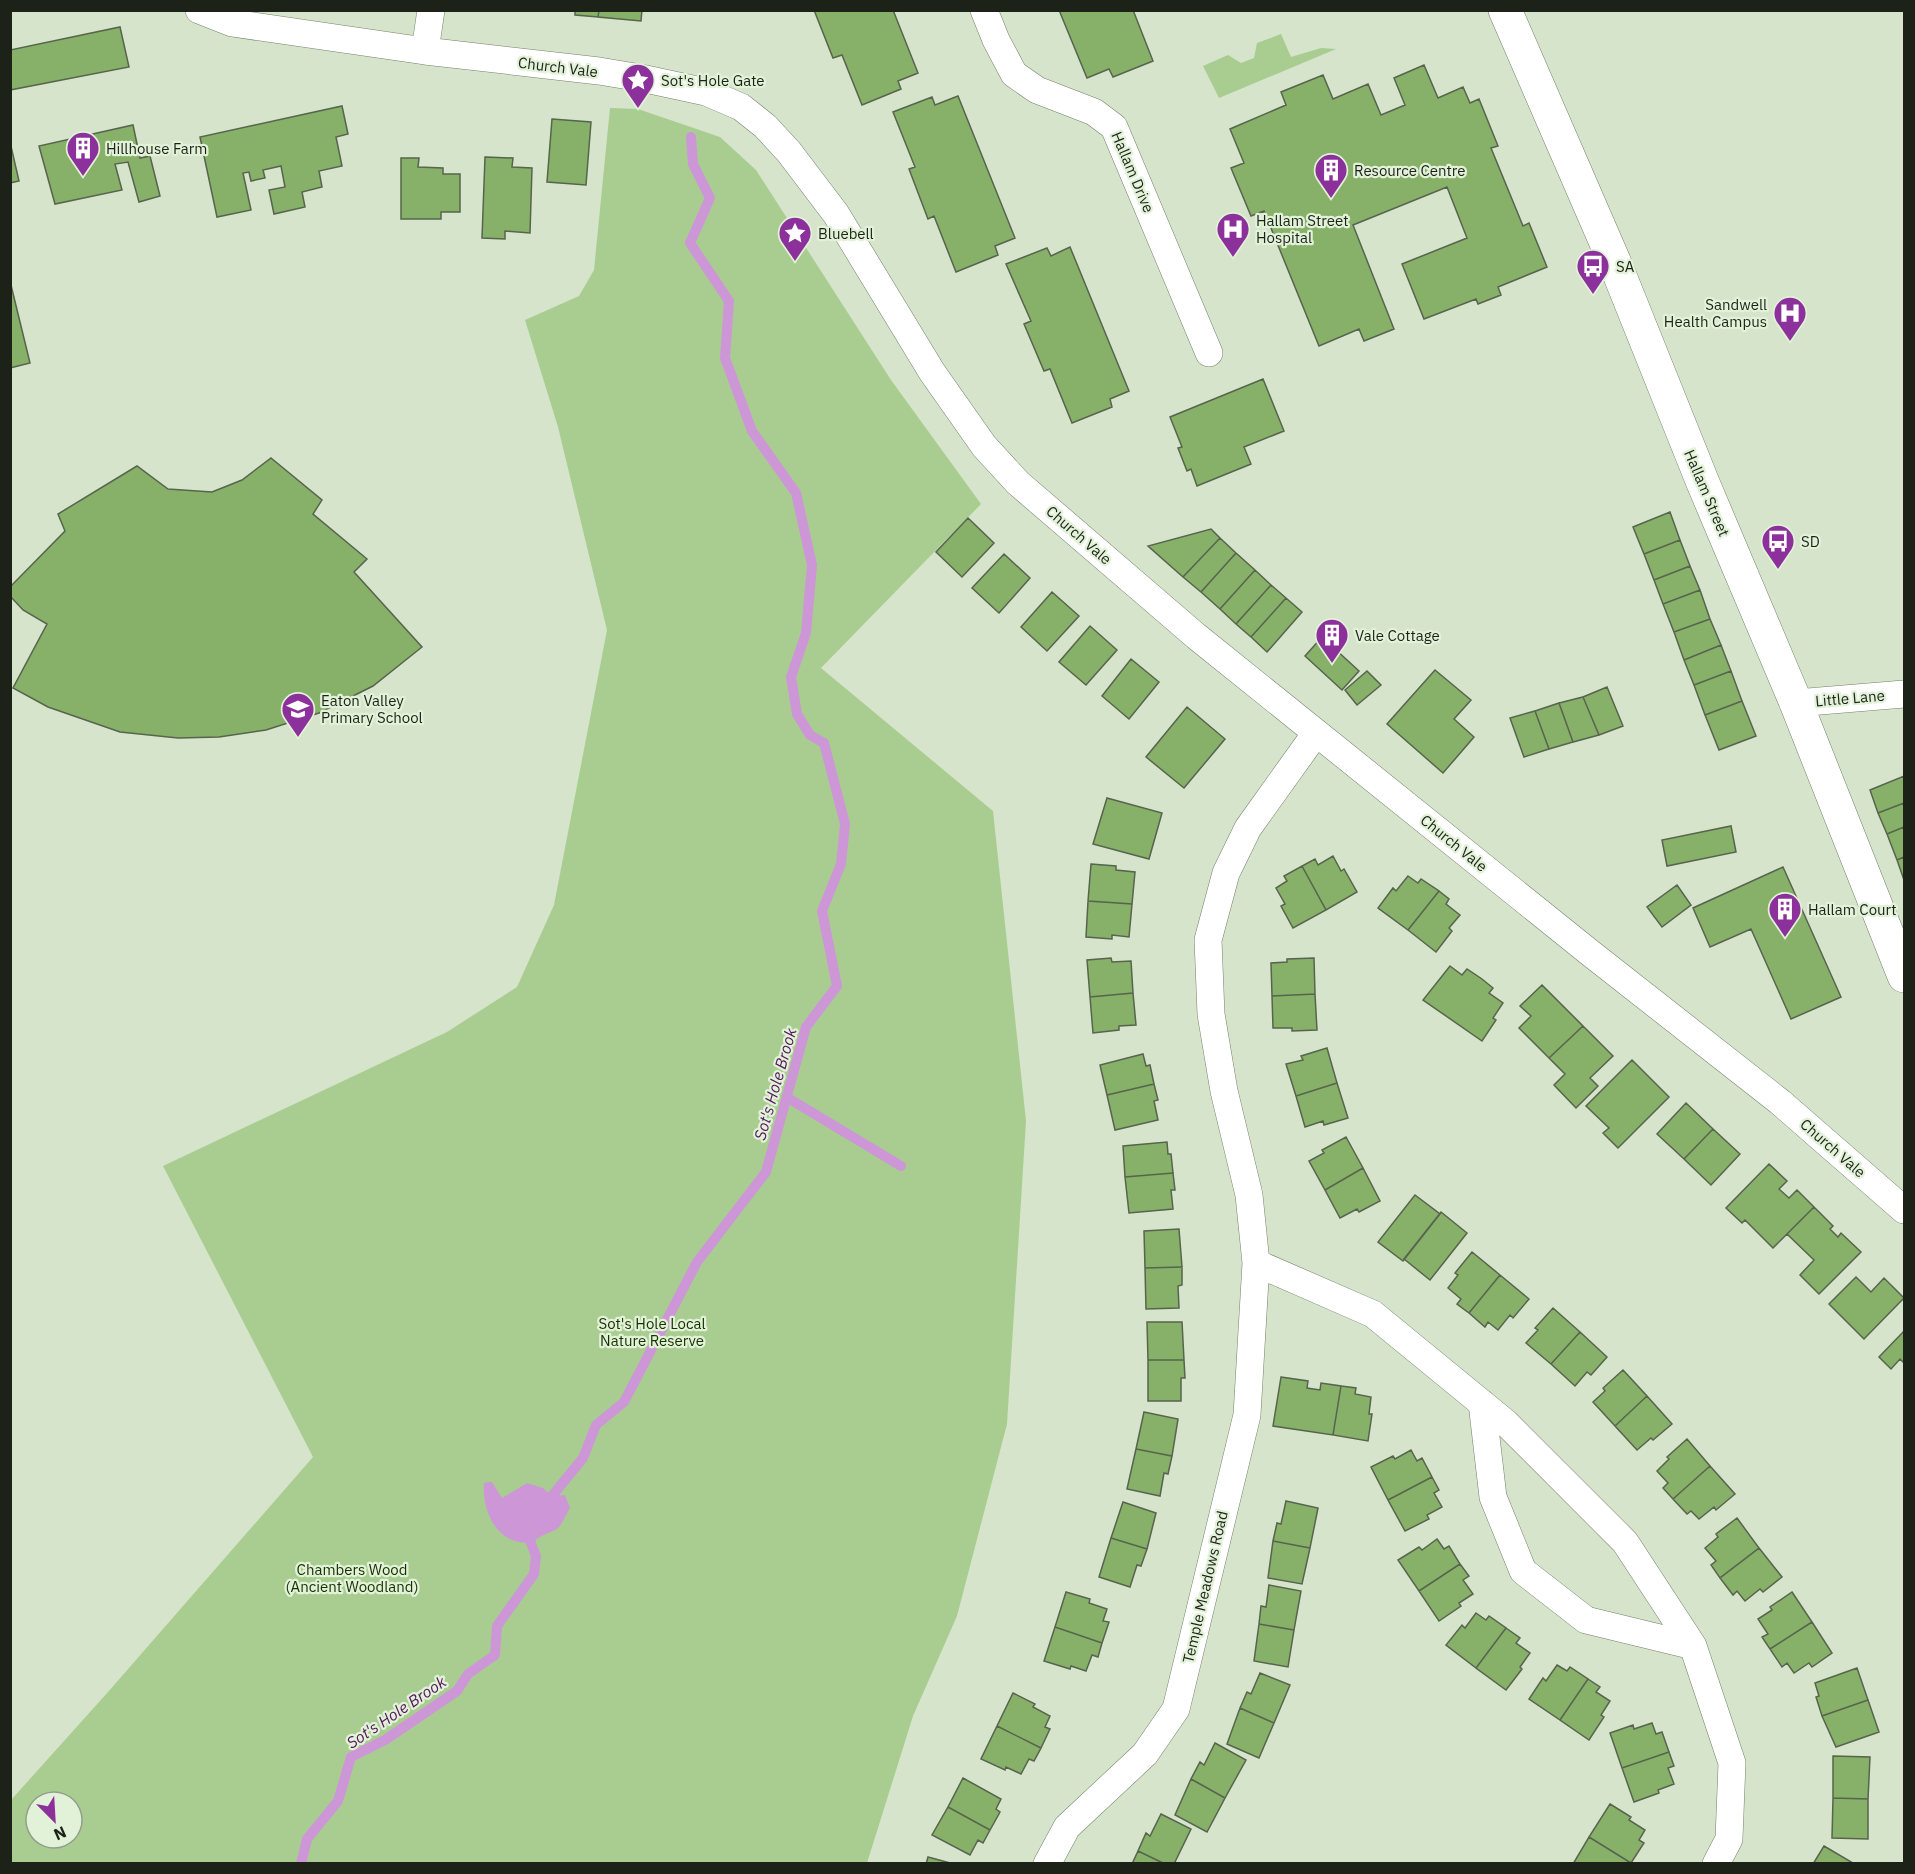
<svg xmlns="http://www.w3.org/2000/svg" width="1915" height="1874" font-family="'IBM Plex Sans',sans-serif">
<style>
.green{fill:#a9cd91;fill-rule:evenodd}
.water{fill:#cd96d6}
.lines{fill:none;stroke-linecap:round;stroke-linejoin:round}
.stream{stroke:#cd96d6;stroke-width:10}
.building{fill:#87b069;stroke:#57644e;stroke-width:1.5}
.street-casing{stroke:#74826b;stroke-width:28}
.secondary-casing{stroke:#74826b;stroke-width:34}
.street{stroke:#fff;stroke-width:27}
.secondary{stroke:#fff;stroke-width:33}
.labels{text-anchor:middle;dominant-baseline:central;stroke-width:4.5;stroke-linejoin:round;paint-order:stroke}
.street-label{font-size:15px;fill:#1d2219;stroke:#e2f2d8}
.poi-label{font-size:15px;fill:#1d2219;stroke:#e2f2d8;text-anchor:start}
.park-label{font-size:15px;fill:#183100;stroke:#e2f2d8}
.water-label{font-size:16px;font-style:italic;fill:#551360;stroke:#e2f2d8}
</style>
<rect width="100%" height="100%" fill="#d5e4cb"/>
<path class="green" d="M1281,34L1291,57L1321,48L1336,49L1219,98L1203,66L1228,55L1241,63L1254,58L1257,43Z
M610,108L638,109L720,137L756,170L891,380L981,504L821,668L993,811L1026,1121L1007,1424L957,1616L913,1716L867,1863L11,1864V1800L108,1692L313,1457L163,1166L447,1032L517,987L554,905L607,630L558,427L525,320L579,296L594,270ZM36,1802H72V1838H36Z"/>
<path class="water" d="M489,1482H492L502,1498L527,1483L543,1488L552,1496L565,1495L570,1508C566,1514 563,1523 558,1528C555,1531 549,1532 546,1534C538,1538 528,1544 519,1542C493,1537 482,1507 484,1483Z"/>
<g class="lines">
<path class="stream" d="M788,1098L901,1166
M546,1508L552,1496L583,1458L596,1425L624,1402L697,1262L766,1172L806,1027L837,986L822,911L841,864L845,824L824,743L810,735L797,714L791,677L806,633L812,565L796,493L752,431L725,358L729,301L690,243L710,198L693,164L691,137
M301,1864L307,1839L338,1801L351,1757L385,1740L457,1691L468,1674L495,1655L497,1626L534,1574L536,1556L530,1541L535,1530"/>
</g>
<path class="building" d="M563,10H599L598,17L575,15V11Z
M599,10H642L641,21L598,17Z
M814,10H893L918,73L898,81L901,89L862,105L842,55L833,58Z
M1059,10H1133L1153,61L1113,77L1109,69L1087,78Z
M120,27L129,67L10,90V50Z
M1424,65L1438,98L1463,87L1470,103L1479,99L1498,146L1491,148L1523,226L1529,223L1547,267L1498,287L1501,295L1478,304L1476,299L1424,319L1402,264L1467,238L1447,187L1353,225L1394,329L1364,341L1359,329L1319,346L1264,211L1251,216L1231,168L1244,163L1230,129L1286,105L1281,92L1323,75L1333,99L1368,84L1381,115L1405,105L1394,78Z
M958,96L1015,238L995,246L998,255L956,272L934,216L928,219L909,169L915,167L893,112L932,97L935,105Z
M342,106L348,134L336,137L342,166L319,171L322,187L302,192L305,207L274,214L269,190L285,187L281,166L263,170L265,178L251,181L249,172L243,173L251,210L217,217L200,137Z
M552,119L591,122L586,185L547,182Z
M133,125L140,158L150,156L160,196L139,202L128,162L115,164L122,190L55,204L39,146Z
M10,142L19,181L10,183Z
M485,157L513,158L512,167L532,168L530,233L505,231V239L482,238Z
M401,158H419L418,167L443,168V174H460V212H441V219H401Z
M1070,247L1129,391L1110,399L1112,407L1072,423L1050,369L1044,371L1024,324L1031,321L1006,264L1047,248L1051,256Z
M10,281L30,363L10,368Z
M1263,379L1284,431L1244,447L1251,464L1197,486L1191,469L1187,471L1178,448L1182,447L1170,417Z
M271,458L322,500L313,514L367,559L354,572L422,647L373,686L319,713L266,730L219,737L178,738L120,732L48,707L13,688L47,624L23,610L10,596V587L65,531L58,514L137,466L168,489L212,492L242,480Z
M1670,512L1680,540L1644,554L1633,527Z
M968,518L994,543L962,577L936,552Z
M1211,529L1220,538L1183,577L1148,546Z
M1220,538L1236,553L1201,592L1183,577Z
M1680,540L1690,566L1654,580L1644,554Z
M1236,553L1255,570L1220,609L1201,592Z
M1004,554L1030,578L999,613L972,588Z
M1690,566L1700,590L1663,604L1654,580Z
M1255,570L1271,585L1236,624L1220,609Z
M1271,585L1286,598L1251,637L1236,624Z
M1700,590L1710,619L1674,632L1663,604Z
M1052,592L1079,616L1047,651L1021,627Z
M1286,598L1302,612L1267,652L1251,637Z
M1710,619L1721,645L1684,660L1674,632Z
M1090,626L1117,650L1086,685L1059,662Z
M1322,637L1359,671L1342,690L1305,656Z
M1721,645L1731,671L1694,685L1684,660Z
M1131,659L1159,682L1129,719L1102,696Z
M1435,670L1471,700L1454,719L1474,737L1443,773L1387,724Z
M1367,671L1381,685L1357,705L1345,690Z
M1731,671L1742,701L1705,715L1694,685Z
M1607,687L1623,726L1599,735L1583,697Z
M1583,697L1599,735L1573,742L1559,703Z
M1742,701L1756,736L1719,750L1705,715Z
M1559,703L1573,742L1549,749L1535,711Z
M1187,707L1225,739L1184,788L1146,757Z
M1535,711L1549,749L1524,757L1510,718Z
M1904,776V803L1878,813L1870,790Z
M1107,798L1162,813L1149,859L1093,844Z
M1904,803V827L1887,834L1878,813Z
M1731,826L1736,852L1667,866L1662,840Z
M1904,827V857L1897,860L1887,834Z
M1333,856L1341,871L1344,869L1357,892L1326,910L1302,866L1315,859L1318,865Z
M1904,857V880L1897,860Z
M1091,864L1116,866V870L1135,872L1132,904L1088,901Z
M1302,866L1326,910L1293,928L1281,906L1285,904L1276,888L1287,881L1284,876Z
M1783,867L1841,997L1791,1019L1751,929L1710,947L1693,908Z
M1408,876L1418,883L1421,879L1439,891L1408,930L1378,908L1393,888L1396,891Z
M1677,885L1691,905L1662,927L1647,907Z
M1439,891L1449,899L1446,904L1460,915L1449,928L1452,931L1436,952L1408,930Z
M1088,901L1132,904L1129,937L1112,935V939L1086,937Z
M1111,958L1112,962L1131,961L1133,993L1090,997L1087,960Z
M1314,958L1315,994L1272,996L1271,963L1287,962V959Z
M1450,966L1462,975L1467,969L1482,979L1493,988L1489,993L1503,1003L1493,1018L1496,1020L1482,1041L1423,1000Z
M1542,985L1583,1026L1549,1058L1519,1028L1531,1016L1520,1006Z
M1133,993L1136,1025L1119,1026V1030L1093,1033L1090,997Z
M1315,994L1317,1030L1292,1031V1028H1273L1272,996Z
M1583,1026L1613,1056L1590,1078L1598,1086L1576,1108L1554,1085L1565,1074L1549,1058Z
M1327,1048L1337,1083L1296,1096L1286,1064L1303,1060L1301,1056Z
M1143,1054L1146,1066L1150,1065L1154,1084L1107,1095L1100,1065Z
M1632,1060L1669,1097L1618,1148L1603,1133L1609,1128L1586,1106Z
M1337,1083L1348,1118L1324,1125L1323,1121L1305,1127L1296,1096Z
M1154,1084L1158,1100L1154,1101L1158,1120L1115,1130L1107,1095Z
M1686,1103L1713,1129L1684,1159L1657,1134Z
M1713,1129L1740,1154L1711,1185L1684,1159Z
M1346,1137L1363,1168L1325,1190L1309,1161L1324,1153L1322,1150Z
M1167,1142L1168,1154H1171L1173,1173L1125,1177L1123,1146Z
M1769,1164L1787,1181L1779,1189L1789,1198L1797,1190L1814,1207L1773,1248L1745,1220L1742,1223L1726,1208Z
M1363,1168L1380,1201L1359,1212L1357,1209L1340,1218L1325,1190Z
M1173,1173L1175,1190H1171L1173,1209L1129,1213L1125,1177Z
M1415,1195L1440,1214L1403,1261L1378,1242Z
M1814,1207L1833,1226L1830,1229L1838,1237L1841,1233L1861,1252L1819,1294L1800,1275L1814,1260L1787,1234Z
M1441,1212L1467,1233L1430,1280L1404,1259Z
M1179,1229L1182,1267L1145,1268L1144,1231Z
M1472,1252L1500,1275L1469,1313L1457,1304L1461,1299L1448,1288L1458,1275L1455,1273Z
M1182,1267V1285L1178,1286L1179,1308L1146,1309L1145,1268Z
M1500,1275L1529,1299L1513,1318L1510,1315L1498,1330L1488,1322L1485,1327L1469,1313Z
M1856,1277L1871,1292L1884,1278L1904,1298L1864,1339L1829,1304Z
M1553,1308L1580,1332L1551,1364L1526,1343L1538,1330L1535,1328Z
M1147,1322H1182L1184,1360H1148Z
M1904,1331V1363L1900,1359L1891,1369L1879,1357Z
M1580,1332L1607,1357L1591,1375L1587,1372L1575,1386L1551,1364Z
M1148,1360H1184L1185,1378H1181V1401H1148Z
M1623,1370L1647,1396L1615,1426L1593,1402L1605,1391L1603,1388Z
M1281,1377L1308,1381L1307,1388L1320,1390L1321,1383L1341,1386L1333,1435L1273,1426Z
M1341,1386L1356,1388L1355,1394L1371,1397L1369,1414H1372L1368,1441L1333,1435Z
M1647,1396L1672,1424L1653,1440L1651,1438L1637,1450L1615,1426Z
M1144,1412L1178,1419L1172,1456L1136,1449Z
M1687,1439L1710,1466L1673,1499L1663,1488L1668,1483L1657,1471L1669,1459L1667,1457Z
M1136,1449L1172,1456L1168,1474L1164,1473L1160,1496L1127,1489Z
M1411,1450L1417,1461L1422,1458L1432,1477L1388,1500L1371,1467L1393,1456L1395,1459Z
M1710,1466L1735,1494L1716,1510L1714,1507L1699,1519L1691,1511L1687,1514L1673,1499Z
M1432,1477L1439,1490L1434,1493L1442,1507L1427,1515L1429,1519L1405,1531L1388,1500Z
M1286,1501L1318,1508L1310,1548L1273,1541L1277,1523L1281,1524Z
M1123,1502L1156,1513L1147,1549L1111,1538Z
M1737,1518L1759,1548L1720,1578L1711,1565L1716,1561L1705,1548L1718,1537L1716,1534Z
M1111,1538L1147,1549L1141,1566L1137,1565L1130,1587L1099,1577Z
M1437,1539L1444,1549L1449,1546L1460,1564L1419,1591L1398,1560L1419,1547L1422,1550Z
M1273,1541L1310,1548L1302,1584L1268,1578Z
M1759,1548L1782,1577L1763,1592L1760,1589L1745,1601L1737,1591L1733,1595L1720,1578Z
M1460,1564L1469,1576L1463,1580L1473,1594L1459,1603L1461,1606L1439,1621L1419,1591Z
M1269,1585L1301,1591L1294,1630L1259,1624L1261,1606L1266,1607Z
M1066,1592L1090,1599L1089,1603L1107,1609L1103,1621L1109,1622L1102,1643L1055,1627Z
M1792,1592L1812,1622L1770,1649L1762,1637L1768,1634L1758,1619L1772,1610L1770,1607Z
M1476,1613L1486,1620L1489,1616L1506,1628L1476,1668L1446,1645L1462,1625L1465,1628Z
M1812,1622L1832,1653L1812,1667L1809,1663L1794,1673L1787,1663L1782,1667L1770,1649Z
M1259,1624L1294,1630L1288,1667L1254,1661Z
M1055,1627L1102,1643L1098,1657L1092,1655L1086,1671L1071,1666L1070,1669L1044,1661Z
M1506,1628L1520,1638L1516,1643L1530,1653L1520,1667L1522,1669L1506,1690L1476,1668Z
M1557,1665L1567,1671L1570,1667L1588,1679L1560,1720L1529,1699L1543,1678L1546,1681Z
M1857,1668L1868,1700L1822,1716L1816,1697L1819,1696L1815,1683Z
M1260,1673L1290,1685L1274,1723L1240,1708L1247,1692L1251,1694Z
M1588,1679L1600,1687L1596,1692L1610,1701L1601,1715L1604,1717L1589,1740L1560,1720Z
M1013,1693L1035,1704L1033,1707L1050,1716L1045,1727L1050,1729L1041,1748L997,1726Z
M1868,1700L1879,1732L1836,1747L1822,1716Z
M1240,1708L1274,1723L1259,1758L1227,1744Z
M1652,1723L1656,1734L1662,1732L1669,1752L1622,1768L1610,1733L1633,1725L1634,1729Z
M997,1726L1041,1748L1034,1761L1029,1759L1021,1774L1006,1767L1005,1770L981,1759Z
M1215,1743L1246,1760L1225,1798L1191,1779L1200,1762L1204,1765Z
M1669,1752L1674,1766L1668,1768L1674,1784L1658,1790L1659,1793L1634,1802L1622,1768Z
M1833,1756L1870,1757L1868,1799L1833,1798Z
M963,1778L1001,1799L996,1809L1000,1812L990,1830L948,1807Z
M1191,1779L1225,1798L1207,1832L1175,1815Z
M1833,1798L1868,1799V1839L1832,1838Z
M1610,1804L1631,1817L1629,1820L1645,1830L1639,1840L1644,1843L1631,1863L1589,1837Z
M948,1807L990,1830L983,1843L978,1840L970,1855L932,1835Z
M1161,1814L1191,1829L1174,1864H1165L1138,1851L1146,1833L1150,1836Z
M1589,1837L1631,1863V1864H1573Z
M1824,1846L1853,1863L1813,1864Z
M1138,1851L1165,1864H1132Z
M928,1857L954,1864H926Z"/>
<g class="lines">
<defs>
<path id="street" d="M199,10L232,23L425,51L599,71L641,78L706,92L741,107L765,126L789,152L836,214L932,372L984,446L1018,483L1196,636L1589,952L1780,1102L1904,1210
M984,10L996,40L1014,74L1037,90L1094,112L1114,127L1209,353
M425,51L431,10
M1796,703L1904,694
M1256,1263L1249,1195L1224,1091L1211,1014L1208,940L1226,873L1248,828L1316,733
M1482,1403L1493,1497L1523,1571L1586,1620L1693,1646
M1047,1864L1067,1827L1145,1754L1176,1709L1247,1415L1256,1263L1373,1314L1506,1423L1625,1542L1693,1646L1732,1763L1729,1839L1716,1864"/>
<path id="secondary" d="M1505,10L1614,261L1703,483L1796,703L1904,976"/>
</defs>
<use href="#street" class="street-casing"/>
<use href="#secondary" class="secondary-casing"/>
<use href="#street" class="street"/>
<use href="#secondary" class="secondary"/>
</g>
<defs>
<symbol id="sight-pin" viewBox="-11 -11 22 30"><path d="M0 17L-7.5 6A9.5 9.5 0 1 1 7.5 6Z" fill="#8c319c" stroke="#e2f2d8"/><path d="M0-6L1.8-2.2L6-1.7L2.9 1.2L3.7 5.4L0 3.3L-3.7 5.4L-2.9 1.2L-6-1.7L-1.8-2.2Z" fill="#fff"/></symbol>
<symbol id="building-pin" viewBox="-11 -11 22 30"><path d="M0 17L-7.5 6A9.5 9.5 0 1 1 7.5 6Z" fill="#8c319c" stroke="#e2f2d8"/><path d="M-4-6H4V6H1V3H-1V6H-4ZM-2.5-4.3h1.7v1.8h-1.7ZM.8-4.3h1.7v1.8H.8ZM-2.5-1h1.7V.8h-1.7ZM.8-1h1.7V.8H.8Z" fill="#fff"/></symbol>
<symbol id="hospital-pin" viewBox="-11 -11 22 30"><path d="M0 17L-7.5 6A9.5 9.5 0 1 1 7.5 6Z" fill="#8c319c" stroke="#e2f2d8"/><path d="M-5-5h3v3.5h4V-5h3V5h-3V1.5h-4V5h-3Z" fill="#fff"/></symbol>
<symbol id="bus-pin" viewBox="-11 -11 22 30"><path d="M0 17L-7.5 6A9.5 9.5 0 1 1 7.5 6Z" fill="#8c319c" stroke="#e2f2d8"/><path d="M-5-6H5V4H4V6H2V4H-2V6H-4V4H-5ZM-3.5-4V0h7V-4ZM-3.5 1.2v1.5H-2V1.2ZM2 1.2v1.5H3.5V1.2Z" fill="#fff"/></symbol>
<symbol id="school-pin" viewBox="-11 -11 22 30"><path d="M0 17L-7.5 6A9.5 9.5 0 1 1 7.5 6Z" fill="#8c319c" stroke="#e2f2d8"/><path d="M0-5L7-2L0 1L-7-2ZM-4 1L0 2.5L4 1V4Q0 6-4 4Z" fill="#fff"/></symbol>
</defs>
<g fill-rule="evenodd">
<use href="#sight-pin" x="619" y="61" width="38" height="52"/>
<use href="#building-pin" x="64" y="129" width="38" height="52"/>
<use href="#building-pin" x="1312" y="151" width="38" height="52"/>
<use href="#hospital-pin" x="1214" y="210" width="38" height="52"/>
<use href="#sight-pin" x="776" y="214" width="38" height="52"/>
<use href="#bus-pin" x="1574" y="247" width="38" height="52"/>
<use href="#hospital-pin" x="1771" y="294" width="38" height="52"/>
<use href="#bus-pin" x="1759" y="522" width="38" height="52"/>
<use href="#building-pin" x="1313" y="616" width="38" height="52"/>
<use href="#school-pin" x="279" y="690" width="38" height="52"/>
<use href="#building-pin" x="1766" y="890" width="38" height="52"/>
</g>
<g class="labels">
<g class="street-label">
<text transform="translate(558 67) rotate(7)">Church Vale</text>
<text transform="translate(1133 172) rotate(67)">Hallam Drive</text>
<text transform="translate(1707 493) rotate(67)">Hallam Street</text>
<text transform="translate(1079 535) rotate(41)">Church Vale</text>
<text transform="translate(1850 698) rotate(-5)">Little Lane</text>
<text transform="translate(1454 843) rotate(39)">Church Vale</text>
<text transform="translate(1833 1148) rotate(41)">Church Vale</text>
<text transform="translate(1205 1587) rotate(-77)">Temple Meadows Road</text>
</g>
<g class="poi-label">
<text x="661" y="80">Sot's Hole Gate</text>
<text x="106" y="148">Hillhouse Farm</text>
<text x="1354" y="170">Resource Centre</text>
<text x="1256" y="220">Hallam Street<tspan x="1256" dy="17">Hospital</tspan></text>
<text x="818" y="233">Bluebell</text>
<text x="1616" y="266">SA</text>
<text x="1767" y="304" text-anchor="end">Sandwell<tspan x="1767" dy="17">Health Campus</tspan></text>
<text x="1801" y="541">SD</text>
<text x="1355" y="635">Vale Cottage</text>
<text x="321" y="700">Eaton Valley<tspan x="321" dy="17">Primary School</tspan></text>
<text x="1808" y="909">Hallam Court</text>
</g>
<g class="park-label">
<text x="652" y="1323">Sot's Hole Local<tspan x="652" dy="17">Nature Reserve</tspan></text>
<text x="352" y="1569">Chambers Wood<tspan x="352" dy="17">(Ancient Woodland)</tspan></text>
</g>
<g class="water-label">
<text transform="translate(775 1084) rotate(-74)">Sot's Hole Brook</text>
<text transform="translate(396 1712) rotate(-34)">Sot's Hole Brook</text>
</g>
</g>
<rect width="1915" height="1874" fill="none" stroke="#1d2219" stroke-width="24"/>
<g transform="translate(54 1820) rotate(156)"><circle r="28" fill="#e2f2d8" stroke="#939f8c" stroke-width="1.5"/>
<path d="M0-4.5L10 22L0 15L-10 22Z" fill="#8c319c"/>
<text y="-9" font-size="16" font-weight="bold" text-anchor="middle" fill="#1d2219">N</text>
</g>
</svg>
